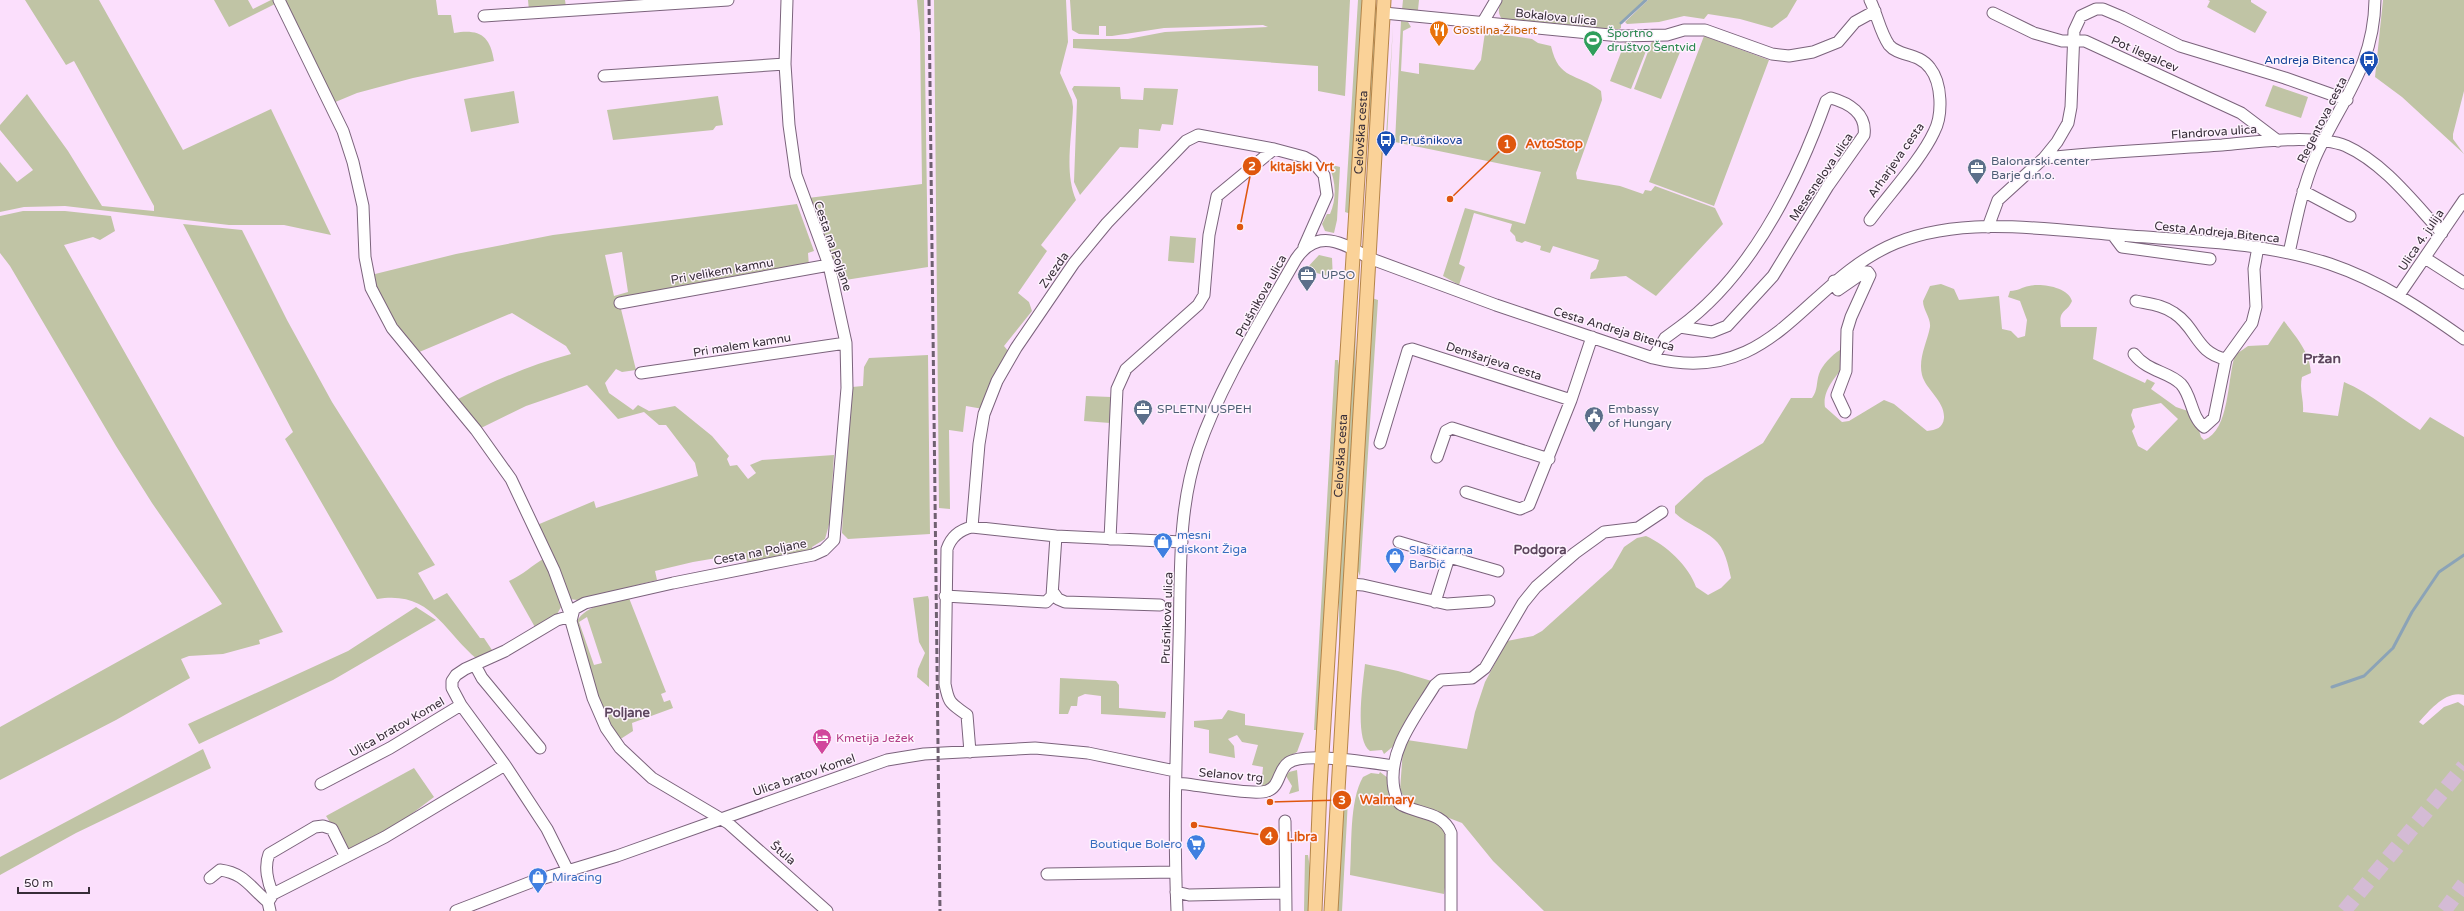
<svg xmlns="http://www.w3.org/2000/svg" width="2464" height="911" font-family="'Varela Round',sans-serif">
<style>
.green{fill:#c0c4a5;fill-rule:evenodd}
.lines{fill:none;stroke-linecap:round;stroke-linejoin:round}
.stream{stroke:#8ba3b7;stroke-width:3}
.highway-tunnel{stroke:#d4bbd5;stroke-width:15;stroke-dasharray:15 8;stroke-linecap:butt}
.minor-casing{stroke:#7b637c;stroke-width:13}
.major-casing{stroke:#b4854a;stroke-width:15}
.minor{stroke:#fff;stroke-width:11}
.major{stroke:#fad298;stroke-width:13}
.rail{stroke:#6f6070;stroke-width:3;stroke-dasharray:6 3;stroke-linecap:butt}
.labels{text-anchor:middle;dominant-baseline:central;stroke-width:3;stroke-linejoin:round;paint-order:stroke}
.street-label{font-size:12px;fill:#372d38;stroke:#fef3fe}
.food-label{font-size:12px;fill:#c56008;stroke:#fef3fe;text-anchor:start}
.leisure-label{font-size:12px;fill:#27864d;stroke:#fef3fe;text-anchor:start}
.transit-label{font-size:12px;fill:#164399;stroke:#fef3fe;text-anchor:end}
.service-label{font-size:12px;fill:#4e5e75;stroke:#fef3fe;text-anchor:start}
.shop-label{font-size:12px;fill:#366cbe;stroke:#fef3fe;text-anchor:start}
.hotel-label{font-size:12px;fill:#b23c85;stroke:#fef3fe;text-anchor:start}
.neighbourhood-label{font-size:13px;font-weight:bold;fill:#5c455d;stroke:#fef3fe}
.quarter-label{font-size:14px;font-weight:bold;fill:#5c455d;stroke:#fef3fe}
.leader{fill:none;stroke:#df570e;stroke-width:1.5}
.callout-dot{fill:#df570e;stroke:#fef3fe;stroke-width:1.5}
.mark-label{font-size:12px;text-anchor:middle;font-weight:bold;fill:#fff}
.callout-label{font-size:13px;text-anchor:middle;font-weight:bold;fill:#df570e;stroke:#fef3fe;stroke-width:3;stroke-linejoin:round;paint-order:stroke}
</style>
<rect width="100%" height="100%" fill="#fbdffc"/>
<path class="green" d="M25,0H99L183,150L271,109L331,235L284,225H229L65,206L24,207L0,212V162L17,182L33,170L0,130V125L27,94L68,151L102,206L154,211V206L74,61L66,65Z
M214,0H248L253,9L271,0H276L277,3L229,27Z
M284,0H436L438,15H451L454,33C479,29 490,35 494,61L413,78L357,93L333,103Z
M528,0H565L566,7L529,11Z
M917,0H924L928,267L839,281L808,198L922,184L920,33Z
M934,0H1066L1068,42L1060,73L1072,100L1073,107C1072,137 1064,172 1076,200L1041,245L1047,251L1018,293L1029,302L1032,311L1004,346L1009,352L983,409L966,406L963,432L949,430L950,509L939,508Z
M1070,0H1350L1345,96L1318,91V66L1073,48V39H1128L1165,32L1268,27L1263,25L1164,28L1112,36H1106V26H1099V35L1079,34L1072,30Z
M1358,0H1364L1351,214L1345,212Z
M1375,0L1378,21L1369,140L1371,54Z
M1403,0H1419L1418,10H1402Z
M1502,0H1645L1621,22V28L1616,31L1504,21C1497,15 1498,8 1502,0Z
M1648,0H1797L1787,17L1772,28L1740,19L1708,14L1704,19L1684,16L1659,22L1627,24L1625,22Z
M2208,0H2251V2L2267,12L2255,33L2207,7L2210,1Z
M2383,0H2464V91L2453,134V139L2464,154L2402,97L2375,77Z
M1401,21L1408,22L1411,27L1403,31L1401,71L1419,74V63L1474,70L1481,60L1485,32L1532,39L1538,43L1551,46C1559,81 1576,72 1601,91L1602,100L1576,173L1577,179L1620,186L1643,194L1645,190L1651,191L1655,186L1715,208L1723,224L1656,296L1626,276L1590,279L1591,273L1596,269L1599,260L1553,246L1550,253L1540,250L1541,246L1525,241L1522,243L1516,241L1515,236L1510,231L1512,224L1474,213L1459,264L1465,267L1459,285L1443,276L1465,208L1525,224L1541,172L1395,142Z
M1393,26L1387,140L1388,152H1385Z
M1704,36L1769,60L1714,206L1649,182Z
M1652,41L1680,52L1661,99L1634,89Z
M1625,42L1646,51L1631,89L1610,81Z
M2273,85L2308,97L2301,118L2265,106Z
M1074,86L1120,87L1121,99L1143,100L1144,88L1178,89L1173,125L1162,124L1160,131L1139,129L1138,148L1120,147L1080,195L1074,182L1077,100L1072,89Z
M514,91L519,123L471,132L464,99Z
M718,96L723,125L716,126L713,130L613,140L607,110Z
M1328,164L1340,167L1337,220L1334,233L1325,231L1322,224L1327,214H1330C1337,198 1336,180 1328,164Z
M797,204L814,251L808,253L809,266L619,301L636,370L622,372L616,369L605,383L609,393L633,410L638,405L649,411L675,406L712,436L729,456L727,459L730,466L737,465L748,479L756,473L750,465L762,460L834,455L830,521L825,539L812,547L813,550L747,564L746,553L693,562L655,571L657,580L577,600L569,599L537,525L594,501L596,508L698,476L695,463L666,425H659L644,412L618,419L587,385L526,406L479,429L456,400C493,381 530,365 571,354L566,346L512,313L417,353L391,319L371,275L456,254L553,235ZM622,252L628,292L614,296L605,255Z
M23,211H65L111,216L115,231L100,240L93,237L64,245L283,632L259,640L260,644L223,654L189,656L181,659L190,678L116,720L0,780V727L222,604L152,503L116,446L10,266L0,253V216Z
M183,224L242,230L287,320L332,402L435,565L418,573L434,600L447,593L480,638H484L494,653L477,659C443,631 431,590 377,599L285,439L293,432Z
M1170,236L1196,238L1194,263L1168,261Z
M1319,255L1332,258L1333,280L1328,279V276L1305,270Z
M1941,284L1954,289L1959,300L1999,296L2002,329L2011,331L2018,338L2025,336L2027,320L2020,301L2008,297L2010,291C2018,291 2022,287 2029,286C2041,283 2068,287 2072,301C2067,313 2058,309 2061,327H2097L2093,359L2145,383L2147,379L2155,383L2151,389L2176,407L2194,413L2201,437L2204,440C2230,430 2227,379 2235,355L2248,346L2268,345L2284,321C2296,337 2310,352 2311,373L2302,377C2299,390 2304,399 2303,412L2338,416L2344,382C2372,394 2394,414 2420,430L2430,417L2464,437V695C2446,690 2430,710 2419,722L2423,725L2444,707L2458,702L2464,706V911H1544L1493,861L1462,823L1407,802L1400,790L1403,749L1407,740L1467,749L1475,712L1485,682L1507,641L1533,636L1542,631L1612,568L1624,547L1637,538L1646,536C1666,545 1689,566 1696,587L1708,595L1721,588L1731,578C1728,565 1725,548 1714,539C1703,529 1688,525 1675,513V506L1705,478L1763,443L1791,398H1812C1818,390 1816,383 1819,374C1822,365 1832,355 1840,350L1843,351L1845,365C1836,376 1822,391 1825,407L1842,422L1849,421L1884,400L1894,404L1927,431C1936,430 1943,428 1944,418C1945,401 1926,390 1922,375C1918,358 1927,343 1930,327C1931,318 1923,310 1923,301L1930,286ZM2161,403L2178,419L2147,451L2138,446L2132,431L2135,427L2131,415L2133,409Z
M1356,291L1355,405L1334,731L1339,650V588Z
M1372,298L1378,300L1360,576L1356,566Z
M928,355L930,534L848,539L842,533L845,461L852,387L863,386L864,367L869,358Z
M1335,360H1338L1340,372L1320,730H1314Z
M1086,396L1111,397L1110,423L1084,421Z
M545,558L561,607L556,616L536,629L509,581C523,575 532,565 545,558Z
M928,596L929,600V687L917,677L918,669L925,653L919,642L913,598Z
M629,598L666,692L661,694L664,702L670,700L673,708L632,723L633,731L619,740L598,701L577,621C586,605 613,601 629,598ZM587,617L602,663L594,665L579,622Z
M416,607L436,620L333,680L199,744L188,724L348,651Z
M1365,664L1398,671L1435,682L1396,744L1384,754L1382,750L1370,751C1354,740 1363,683 1365,664Z
M1060,678L1116,681L1119,685V708L1166,712L1165,718L1101,714V696L1085,694L1078,697L1077,706H1071L1068,714H1059Z
M1228,710L1245,714V725L1304,733L1297,752L1283,759L1269,786L1261,788L1263,767L1252,765L1258,745L1242,742L1237,735L1228,739L1234,746L1235,758L1209,753V730L1194,727V721L1222,719Z
M203,749L211,768L76,833L0,875V857Z
M414,768L434,797L397,825L350,849L345,846L326,816Z
M1297,770L1299,791L1289,794L1292,786L1286,776L1289,772Z
M1380,772L1388,778L1389,792L1393,803L1438,822L1448,835V867L1444,894L1350,875C1352,847 1349,801 1363,777L1371,773L1379,774Z
M1342,795H1346L1348,800L1342,911H1336Z
M1305,855H1308L1310,868V911H1304Z"/>
<g class="lines">
<path class="stream" d="M1621,23L1646,0
M2332,687L2364,676L2393,648L2412,612L2439,572L2464,555"/>
<path class="highway-tunnel" d="M2344,911L2464,766
M2444,911L2464,884"/>
<defs>
<path id="minor" d="M279,0L343,131L353,162L363,206L365,257L371,288L392,328L476,430L511,479L554,570L571,616
M787,0L785,64L789,125L796,175L829,265L846,343L847,388L834,540L824,550L813,555L673,583L585,603L574,609L571,621L593,698L606,728L620,748L652,778L728,823L827,911
M1384,13L1620,36L1667,35L1684,30H1705L1772,54L1789,56L1813,52L1838,42L1855,22L1875,11
M1993,13L2034,33L2062,41H2085L2241,113L2278,141
M484,16L728,0
M1483,22L1496,0
M604,76L785,64
M2044,158C2103,152 2163,149 2222,145C2255,142 2316,134 2346,146C2384,163 2414,203 2442,233
M2303,191L2350,216
M1870,220C1889,194 1921,160 1934,132C1943,115 1942,83 1930,68C1918,52 1899,57 1889,45C1880,32 1877,14 1870,0
M1988,227L1998,200L2044,158L2057,142L2068,123L2071,107L2074,31L2081,16L2096,9H2103L2122,17L2180,46L2285,78L2347,100
M2113,235L2122,247L2210,259
M2289,253C2296,221 2302,189 2315,158C2340,102 2374,67 2375,0
M2425,258L2464,283
M1834,281L1838,290L1864,272H1868L1870,275L1851,317L1847,330L1846,371L1837,395L1845,412
M2399,295L2464,200
M2136,301C2150,304 2163,305 2174,313C2197,328 2196,353 2226,359L2252,323L2256,307L2254,269L2258,247
M620,303L829,265
M2134,354C2148,372 2168,371 2181,384C2192,396 2191,417 2204,427L2214,418L2226,359
M1653,358L1665,338L1680,327L1712,332L1727,326L1773,276L1828,186L1864,135C1867,114 1849,103 1831,98L1826,101C1797,182 1751,275 1680,327
M641,373L846,343
M1380,443L1408,350L1412,349L1571,400
M1437,457L1446,431L1452,428L1549,459
M1466,492L1520,509L1529,505L1571,400L1592,337
M972,527L979,444L984,414L997,381L1016,348L1074,263L1107,223L1186,141L1198,135L1274,149L1304,157L1313,162L1324,175L1327,195L1304,247
M1110,539L1117,389L1126,369L1198,305L1204,295L1209,235L1217,196L1274,149
M1399,542L1449,557L1435,602
M1449,557L1498,571
M1350,584L1363,585L1447,604L1489,601
M1053,592L1058,599L1065,602L1160,605
M945,596L1046,602L1052,596L1056,536
M475,665L482,678L540,748
M970,752L967,715C951,703 949,705 945,684L947,549C951,537 959,530 972,527L1056,536L1182,542
M1176,783C1195,784 1253,796 1267,791C1280,787 1278,770 1288,763C1304,751 1373,763 1394,766
M321,784L390,748L461,705
M1285,821L1286,911
M568,871L547,829L505,765L461,705L452,688V681L456,675L465,669L505,651L557,620L571,616
M1047,874L1175,872
M210,878L220,870C244,873 250,887 268,902
M1176,892L1189,895L1285,893
M273,894C268,883 264,867 269,854L315,827L323,826L332,829L346,857
M270,911L268,902L273,894L385,837L505,765
M456,911L531,882L617,856L887,760L924,754L1035,748L1088,753L1175,771
M1177,911C1173,821 1177,732 1179,642C1181,578 1177,511 1198,450C1220,385 1262,319 1296,259C1317,228 1342,242 1369,258L1496,305L1653,358C1775,388 1802,282 1896,243C1968,214 2055,231 2131,236C2198,241 2266,243 2330,264C2380,281 2422,309 2464,339
M1451,911V833C1443,812 1419,814 1402,805C1396,802 1396,795 1394,789C1387,751 1416,716 1435,685L1441,680L1472,678L1485,668L1523,603L1536,587L1575,553L1604,532L1638,528L1662,512"/>
<g id="major">
<path id="s1" d="M1315,911L1320,787L1369,0"/>
<path d="M1331,911L1384,0"/>
</g>
</defs>
<use href="#minor" class="minor-casing"/>
<use href="#major" class="major-casing"/>
<use href="#minor" class="minor"/>
<use href="#major" class="major"/>
<path class="rail" d="M929,0L940,911"/>
</g>
<defs>
<symbol id="restaurant-pin" viewBox="-11 -11 22 30"><path d="M0 17L-7.5 6A9.5 9.5 0 1 1 7.5 6Z" fill="#e8710a" stroke="#fef3fe"/><path d="M-5-6h1v4h1v-4h1v4h1v-4h1v5L-1.5 .5V6h-2V.5L-5-1ZM5-6V6H3V1.5H1.5Q1.5-4 5-6Z" fill="#fff"/></symbol>
<symbol id="stadium-pin" viewBox="-11 -11 22 30"><path d="M0 17L-7.5 6A9.5 9.5 0 1 1 7.5 6Z" fill="#2e9e5b" stroke="#fef3fe"/><path d="M0-5a6.5 5 0 1 0 0 10a6.5 5 0 1 0 0-10ZM-3.5-1.8h7v3.6h-7Z" fill="#fff"/></symbol>
<symbol id="bus-pin" viewBox="-11 -11 22 30"><path d="M0 17L-7.5 6A9.5 9.5 0 1 1 7.5 6Z" fill="#1a4fb4" stroke="#fef3fe"/><path d="M-5-6H5V4H4V6H2V4H-2V6H-4V4H-5ZM-3.5-4V0h7V-4ZM-3.5 1.2v1.5H-2V1.2ZM2 1.2v1.5H3.5V1.2Z" fill="#fff"/></symbol>
<symbol id="office-pin" viewBox="-11 -11 22 30"><path d="M0 17L-7.5 6A9.5 9.5 0 1 1 7.5 6Z" fill="#5c6f8a" stroke="#fef3fe"/><path d="M-6-3h4V-5.5h4V-3h4V5H-6ZM-1-4.5V-3h2v-1.5ZM-6 0V1H6V0Z" fill="#fff"/></symbol>
<symbol id="civic-pin" viewBox="-11 -11 22 30"><path d="M0 17L-7.5 6A9.5 9.5 0 1 1 7.5 6Z" fill="#5c6f8a" stroke="#fef3fe"/><path d="M-.6-6.5H3V-4.5H.6V-3L4-1V1h2V6H-6V1h2V-1L-.6-3ZM-1.2 2.5V6h2.4V2.5Z" fill="#fff"/></symbol>
<symbol id="shop-pin" viewBox="-11 -11 22 30"><path d="M0 17L-7.5 6A9.5 9.5 0 1 1 7.5 6Z" fill="#3f7fe0" stroke="#fef3fe"/><path d="M-5-2.5h2.3a2.7 3.5 0 0 1 5.4 0H5L5.5 6h-11ZM-1.5-2.5h3a1.5 2.3 0 0 0-3 0Z" fill="#fff"/></symbol>
<symbol id="hotel-pin" viewBox="-11 -11 22 30"><path d="M0 17L-7.5 6A9.5 9.5 0 1 1 7.5 6Z" fill="#d1479c" stroke="#fef3fe"/><path d="M-6-4.5h1.5V1H6V5H4.5V3h-9V5H-6ZM-4 0a1.8 1.8 0 1 1 3.6 0ZM.5 0V-2.5h3Q6-2.5 6 0Z" fill="#fff"/></symbol>
<symbol id="supermarket-pin" viewBox="-11 -11 22 30"><path d="M0 17L-7.5 6A9.5 9.5 0 1 1 7.5 6Z" fill="#3f7fe0" stroke="#fef3fe"/><path d="M-6-5.5h2.5l.6 2H6L4.5 2H-2.5L-4.4-4H-6ZM-1.5 3.2a1.3 1.3 0 1 0 .1 0ZM3 3.2a1.3 1.3 0 1 0 .1 0Z" fill="#fff"/></symbol>
</defs>
<g fill-rule="evenodd">
<use href="#restaurant-pin" x="1428" y="19" width="22" height="30"/>
<use href="#stadium-pin" x="1582" y="29" width="22" height="30"/>
<use href="#bus-pin" x="2358" y="49" width="22" height="30"/>
<use href="#bus-pin" x="1375" y="129" width="22" height="30"/>
<use href="#office-pin" x="1966" y="157" width="22" height="30"/>
<use href="#office-pin" x="1296" y="264" width="22" height="30"/>
<use href="#office-pin" x="1132" y="398" width="22" height="30"/>
<use href="#civic-pin" x="1583" y="405" width="22" height="30"/>
<use href="#shop-pin" x="1152" y="531" width="22" height="30"/>
<use href="#shop-pin" x="1384" y="546" width="22" height="30"/>
<use href="#hotel-pin" x="811" y="727" width="22" height="30"/>
<use href="#supermarket-pin" x="1185" y="833" width="22" height="30"/>
<use href="#shop-pin" x="527" y="866" width="22" height="30"/>
</g>
<g class="labels">
<g class="street-label">
<text transform="translate(1556 17) rotate(6)">Bokalova ulica</text>
<text transform="translate(2145 54) rotate(24)">Pot ilegalcev</text>
<text transform="translate(2322 120) rotate(-63)">Regentova cesta</text>
<text stroke="none"><textPath href="#s1" startOffset="780">Celovška cesta</textPath></text>
<text transform="translate(2214 132) rotate(-4)">Flandrova ulica</text>
<text transform="translate(1896 160) rotate(-55)">Arharjeva cesta</text>
<text transform="translate(1821 177) rotate(-56)">Mesesnelova ulica</text>
<text transform="translate(2217 232) rotate(6)">Cesta Andreja Bitenca</text>
<text transform="translate(2421 240) rotate(-56)">Ulica 4. julija</text>
<text transform="translate(833 246) rotate(71)">Cesta na Poljane</text>
<text transform="translate(1054 270) rotate(-55)">Zvezda</text>
<text transform="translate(722 271) rotate(-10)">Pri velikem kamnu</text>
<text transform="translate(1261 296) rotate(-61)">Prušnikova ulica</text>
<text transform="translate(1614 329) rotate(17)">Cesta Andreja Bitenca</text>
<text transform="translate(742 345) rotate(-9)">Pri malem kamnu</text>
<text transform="translate(1494 361) rotate(18)">Demšarjeva cesta</text>
<text stroke="none"><textPath href="#s1" startOffset="456">Celovška cesta</textPath></text>
<text transform="translate(760 552) rotate(-11)">Cesta na Poljane</text>
<text transform="translate(1167 618) rotate(-88)">Prušnikova ulica</text>
<text transform="translate(397 727) rotate(-30)">Ulica bratov Komel</text>
<text transform="translate(804 775) rotate(-19)">Ulica bratov Komel</text>
<text transform="translate(1231 775) rotate(5)">Selanov trg</text>
<text transform="translate(783 853) rotate(41)">Štula</text>
</g>
<g class="food-label">
<text x="1453" y="30">Gostilna Žibert</text>
</g>
<g class="leisure-label">
<text x="1607" y="33">Športno<tspan x="1607" dy="14">društvo Šentvid</tspan></text>
</g>
<g class="transit-label">
<text x="2355" y="60">Andreja Bitenca</text>
<text x="1400" y="140" text-anchor="start">Prušnikova</text>
</g>
<g class="service-label">
<text x="1991" y="161">Balonarski center<tspan x="1991" dy="14">Barje d.n.o.</tspan></text>
<text x="1321" y="275">UPSO</text>
<text x="1157" y="409">SPLETNI USPEH</text>
<text x="1608" y="409">Embassy<tspan x="1608" dy="14">of Hungary</tspan></text>
</g>
<g class="shop-label">
<text x="1177" y="535">mesni<tspan x="1177" dy="14">diskont Žiga</tspan></text>
<text x="1409" y="550">Slaščičarna<tspan x="1409" dy="14">Barbič</tspan></text>
<text x="1182" y="844" text-anchor="end">Boutique Bolero</text>
<text x="552" y="877">Miracing</text>
</g>
<g class="hotel-label">
<text x="836" y="738">Kmetija Ježek</text>
</g>
<g class="neighbourhood-label">
<text x="1540" y="550">Podgora</text>
<text x="627" y="713">Poljane</text>
</g>
<g class="quarter-label">
<text x="2322" y="358">Pržan</text>
</g>
</g>
<path class="leader" d="M1450 199L1507 144M1240 227L1252 166M1270 802L1342 800M1194 825L1269 836"/>
<g class="callout-dot">
<circle cx="1450" cy="199" r="4"/>
<circle cx="1240" cy="227" r="4"/>
<circle cx="1270" cy="802" r="4"/>
<circle cx="1194" cy="825" r="4"/>
<circle cx="1507" cy="144" r="10"/>
<circle cx="1252" cy="166" r="10"/>
<circle cx="1342" cy="800" r="10"/>
<circle cx="1269" cy="836" r="10"/>
</g>
<g class="mark-label">
<text x="1507" y="148">1</text>
<text x="1252" y="170">2</text>
<text x="1342" y="804">3</text>
<text x="1269" y="840">4</text>
</g>
<g class="callout-label">
<text x="1554" y="148">AvtoStop</text>
<text x="1302" y="171">kitajski Vrt</text>
<text x="1387" y="804">Walmary</text>
<text x="1302" y="841">Libra</text>
</g>
<path d="M18 887v6h71v-6" fill="none" stroke="#372d38" stroke-width="2"/>
<text x="24" y="887" font-size="12" fill="#372d38" stroke="#fef3fe" stroke-width="3" paint-order="stroke">50 m</text>
</svg>
